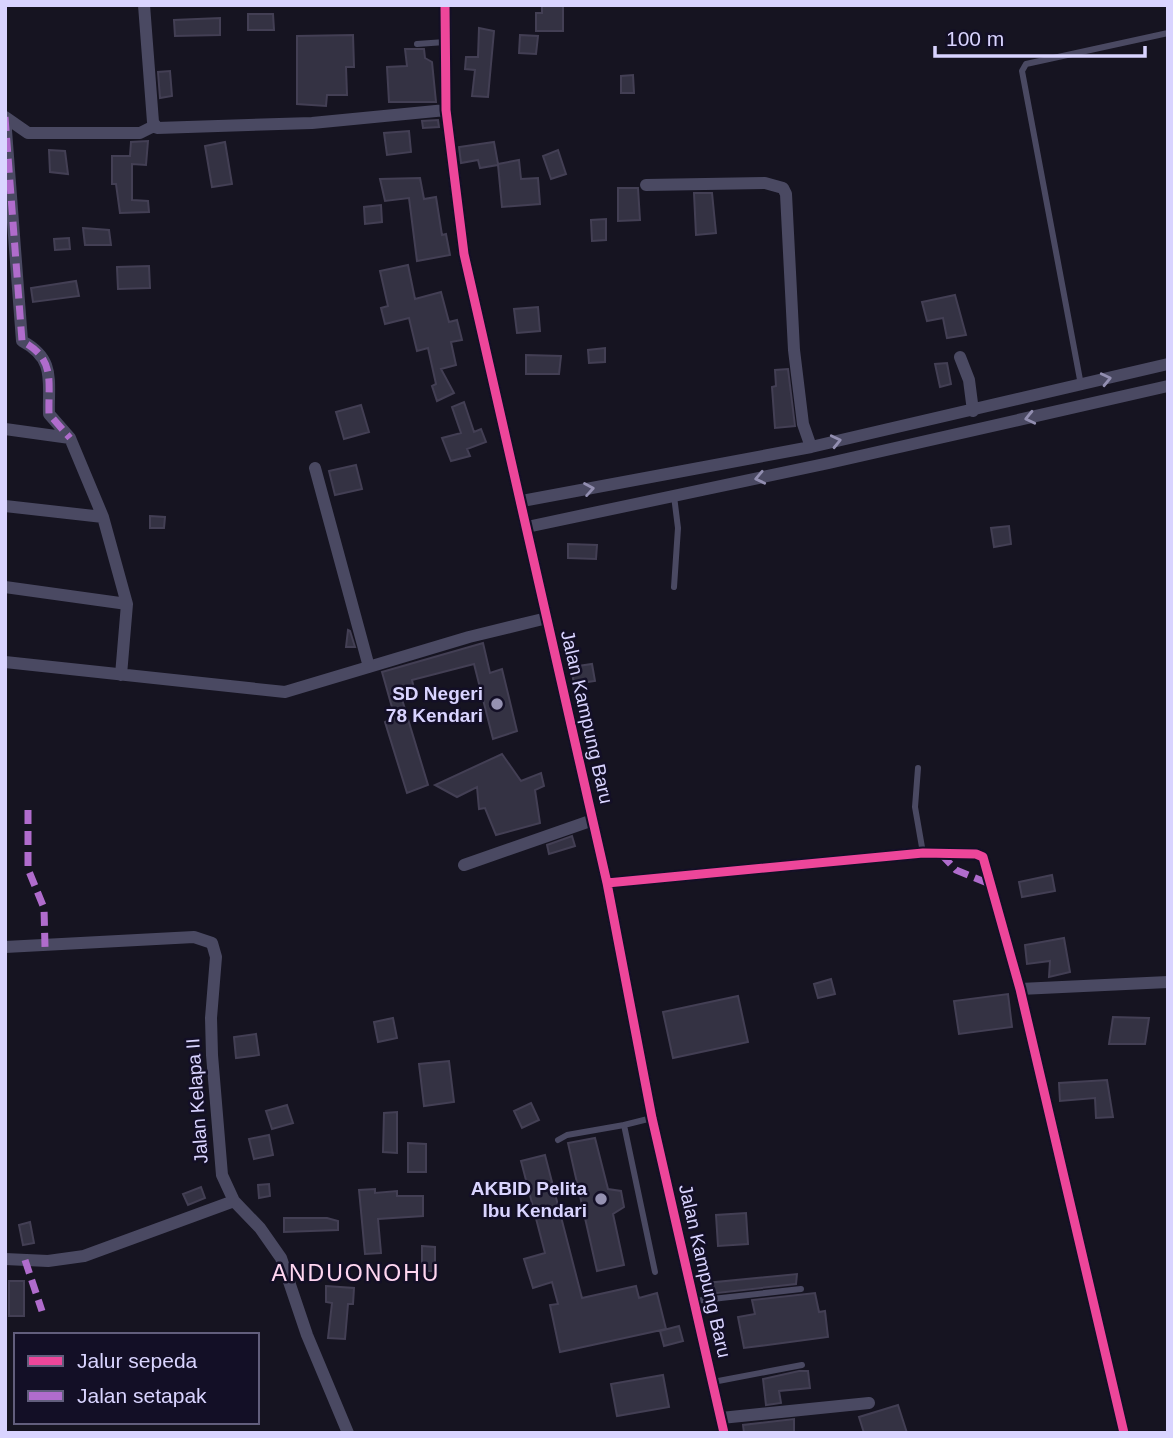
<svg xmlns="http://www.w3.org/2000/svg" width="1173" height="1438" font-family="Helvetica,sans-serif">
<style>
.building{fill:#343243;stroke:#433f54;stroke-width:2}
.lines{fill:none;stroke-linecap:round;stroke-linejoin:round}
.lane{stroke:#4a4962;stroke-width:6}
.street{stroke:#4a4962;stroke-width:12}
.quiet{stroke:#b06ccc;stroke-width:7;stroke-dasharray:14 7;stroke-linecap:butt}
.cycleway-casing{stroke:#130f26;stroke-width:13}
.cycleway{stroke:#ed469a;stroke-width:9}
.oneway{stroke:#928eb0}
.poi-dot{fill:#9591b1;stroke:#130f26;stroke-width:2.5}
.labels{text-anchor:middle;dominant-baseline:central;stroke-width:5;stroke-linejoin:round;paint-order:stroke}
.poi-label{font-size:19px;font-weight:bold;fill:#d9d4ff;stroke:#130f26;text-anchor:end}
.street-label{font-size:19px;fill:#d9d4ff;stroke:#130f26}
.quarter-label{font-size:23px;letter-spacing:2px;fill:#ffd6f0;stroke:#130f26}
</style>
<rect width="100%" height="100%" fill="#161421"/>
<path class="building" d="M542,5H563V31H536V13H542Z
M248,14H273L274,30H248Z
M220,18V35L175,36L174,20Z
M479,28L494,31L488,97L472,96L475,70L465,69L466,57H478Z
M353,35L354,67H346L347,95H327L326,106L297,104V36Z
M520,35L538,36L536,54L519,53Z
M405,49H424L425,58L432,62L436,102H389L387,67L407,66Z
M170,71L172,96L160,98L158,72Z
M633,75L634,93H621V76Z
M438,120L439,127L423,128L422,121Z
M409,131L411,152L387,155L384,133Z
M148,141L146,165L132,164V200L148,201L149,212L120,213L116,184H112V156H130L131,142Z
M225,142L232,184L212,187L205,146Z
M494,142L498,164L519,160L521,179L538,178L540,204L502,207L498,165L480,168L478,160L461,163L459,147Z
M49,150L65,151L68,174L50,172Z
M558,150L566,174L551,179L543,156Z
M420,178L424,199L436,197L442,235L446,234L450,255L417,261L409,198L385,201L380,179Z
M618,188H638L640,220L618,221Z
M694,193H712L716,233L696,235Z
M381,205L382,222L365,224L364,207Z
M606,219V240L592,241L591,220Z
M83,228L109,230L111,245H85Z
M69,238L70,249L55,250L54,239Z
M408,265L415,299L441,292L449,322L457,320L462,340L451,342L456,365L441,369L454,393L437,401L432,386L436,384L428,348L417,351L409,318L385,324L381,308L388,306L380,271Z
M149,266L150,288L118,289L117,267Z
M76,281L79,296L33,302L31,288Z
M955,295L966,335L947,338L943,318L927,321L922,302Z
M538,307L540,331L517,333L514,309Z
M605,348V362L589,363L588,350Z
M526,355L561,356L559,374H526Z
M947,363L951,384L940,387L935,364Z
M788,369L795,426L775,428L772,387L776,386L775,370Z
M464,402L474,432L481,429L486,442L467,449L470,456L451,461L442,438L461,433L452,407Z
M361,405L369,432L344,439L336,412Z
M356,465L362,489L335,495L329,471Z
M150,516L165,517L164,528H150Z
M1009,526L1011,544L994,547L991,528Z
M568,544L597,545L596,559L568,558Z
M348,630L350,631L355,647H346Z
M483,643L490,673L502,669L517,731L493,739L474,664L412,680L415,693L401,696L428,785L407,793L385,722L395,718L382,672Z
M592,664L595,681L574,684L571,667Z
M502,754L521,781L541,773L544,786L535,790L540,823L496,835L485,808L479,809L477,787L457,797L435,785Z
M572,836L575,846L549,854L547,845Z
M1052,875L1055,891L1022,897L1019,882Z
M1064,938L1070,972L1049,977L1050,961L1027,964L1025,945Z
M831,979L835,994L818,998L814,984Z
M1008,994L1012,1027L959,1034L954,1001Z
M738,996L748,1042L673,1058L663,1012Z
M1113,1017L1149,1018L1145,1044H1109Z
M393,1018L397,1038L378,1042L374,1022Z
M256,1034L259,1055L236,1058L234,1037Z
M449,1061L454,1102L424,1106L419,1064Z
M1107,1080L1113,1117L1096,1118L1095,1098L1060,1101L1059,1083Z
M531,1103L539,1120L522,1128L514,1111Z
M287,1105L293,1123L272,1129L266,1111Z
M397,1112V1153L383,1152L384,1113Z
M269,1135L273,1155L254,1159L249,1139Z
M595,1138L608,1189L621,1191L624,1207L613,1214L624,1265L597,1271L568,1143Z
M408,1143L426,1144V1172H408Z
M545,1155L582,1298L636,1286L639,1298L657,1293L666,1329L560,1352L550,1305L558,1304L552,1282L533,1288L524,1259L545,1253L521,1161Z
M269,1184L270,1196L259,1198L258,1185Z
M201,1187L205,1198L188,1205L183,1194Z
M375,1189V1193L397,1191V1196H423V1216L378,1219L381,1253L365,1254L359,1190Z
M746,1213L748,1244L718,1246L716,1215Z
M284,1218H327L338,1221V1230L284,1232Z
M30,1222L34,1243L23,1245L19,1225Z
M422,1246L435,1247V1271H422Z
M797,1274L796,1284L708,1294L706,1283Z
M9,1281H24V1316H9Z
M326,1286L354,1288L353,1304H348L345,1339L328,1338L332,1303L326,1302Z
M815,1293L819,1312L825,1311L828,1337L744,1348L738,1317L755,1314L752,1300Z
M679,1326L683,1341L664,1346L660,1331Z
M799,1371H808L810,1388L779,1391L781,1403L766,1405L763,1379Z
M663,1375L669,1407L617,1416L611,1384Z
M898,1405L907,1433H864L859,1417Z
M794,1419V1433H744L743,1425Z"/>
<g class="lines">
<path class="lane" d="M417,44L445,42
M1081,385L1022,71L1026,64L1168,33
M674,587L678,528L674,496
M918,768L915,807L923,853
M652,1118L624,1125L655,1272
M558,1140L567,1135L624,1125
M694,1301L801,1289
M713,1382L802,1365"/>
<path class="street" d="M144,5L153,122L157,128L312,123L446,110
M445,5L446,110L464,254L607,883L652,1118L724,1433
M5,117L22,341C56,359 48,381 49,414L70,438L103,517L127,604L121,675
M5,117L28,133H140L154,126
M646,185L765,183L783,188L786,194L794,350L803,424L811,447
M960,357L969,380L973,411
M5,429L70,438
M315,468L369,667
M522,501L811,447L1168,364
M5,506L103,517
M527,527L829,463L1168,386
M5,587L127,604
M5,662L285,692L469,637L547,618
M464,865L593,820
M607,883L923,853L976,854L983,857L1020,989L1124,1433
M5,947L194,937L212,943L216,957L211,1018L212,1055L222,1175L234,1201L260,1228L281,1258L307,1335L348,1433
M1020,989L1168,982
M5,1259L48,1261L84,1256L234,1201
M721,1418L869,1403"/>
<path class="quiet" d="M5,117L22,341C56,359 48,381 49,414L70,438
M28,810V869L44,908L45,947
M941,854L956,870L990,884
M25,1260L42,1311"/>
<defs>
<path id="cycleway" d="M445,5L446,110L464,254L607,883L652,1118L724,1433
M607,883L923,853L976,854L983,857L1020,989L1124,1433"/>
</defs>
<use href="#cycleway" class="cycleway-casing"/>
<use href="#cycleway" class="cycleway"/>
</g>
<defs><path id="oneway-chevron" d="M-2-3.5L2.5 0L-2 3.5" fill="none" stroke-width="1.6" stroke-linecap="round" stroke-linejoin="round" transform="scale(1.75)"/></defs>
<g class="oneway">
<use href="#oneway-chevron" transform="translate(1106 379) rotate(-13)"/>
<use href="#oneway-chevron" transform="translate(1030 418) rotate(167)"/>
<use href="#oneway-chevron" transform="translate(836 441) rotate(-13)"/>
<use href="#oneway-chevron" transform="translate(760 478) rotate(168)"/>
<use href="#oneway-chevron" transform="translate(589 489) rotate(-10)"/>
</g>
<g class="poi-dot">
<circle cx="497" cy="704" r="7"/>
<circle cx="601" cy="1199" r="7"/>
</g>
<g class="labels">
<g class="poi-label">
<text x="483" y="693">SD Negeri<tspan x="483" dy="22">78 Kendari</tspan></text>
<text x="587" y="1188">AKBID Pelita<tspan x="587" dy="22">Ibu Kendari</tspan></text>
</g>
<g class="street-label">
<text transform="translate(587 717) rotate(77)">Jalan Kampung Baru</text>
<text transform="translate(197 1101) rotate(-94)">Jalan Kelapa II</text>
<text transform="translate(705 1271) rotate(77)">Jalan Kampung Baru</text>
</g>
<g class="quarter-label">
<text x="356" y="1273">ANDUONOHU</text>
</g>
</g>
<rect width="1173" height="1438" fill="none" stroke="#d9d4ff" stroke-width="14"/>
<rect x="14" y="1333" width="245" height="91" fill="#130f26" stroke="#625e7d" stroke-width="2"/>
<rect x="28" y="1356" width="35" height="10" fill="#ed469a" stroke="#625e7d" stroke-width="2"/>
<text x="77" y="1368" font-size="21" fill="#d9d4ff">Jalur sepeda</text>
<rect x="28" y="1391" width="35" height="10" fill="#b06ccc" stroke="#625e7d" stroke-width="2"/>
<text x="77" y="1403" font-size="21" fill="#d9d4ff">Jalan setapak</text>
<path d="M935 46v10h210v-10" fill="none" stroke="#d9d4ff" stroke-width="3.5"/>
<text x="946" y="46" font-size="21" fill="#d9d4ff" stroke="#130f26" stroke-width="5" paint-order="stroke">100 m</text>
</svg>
